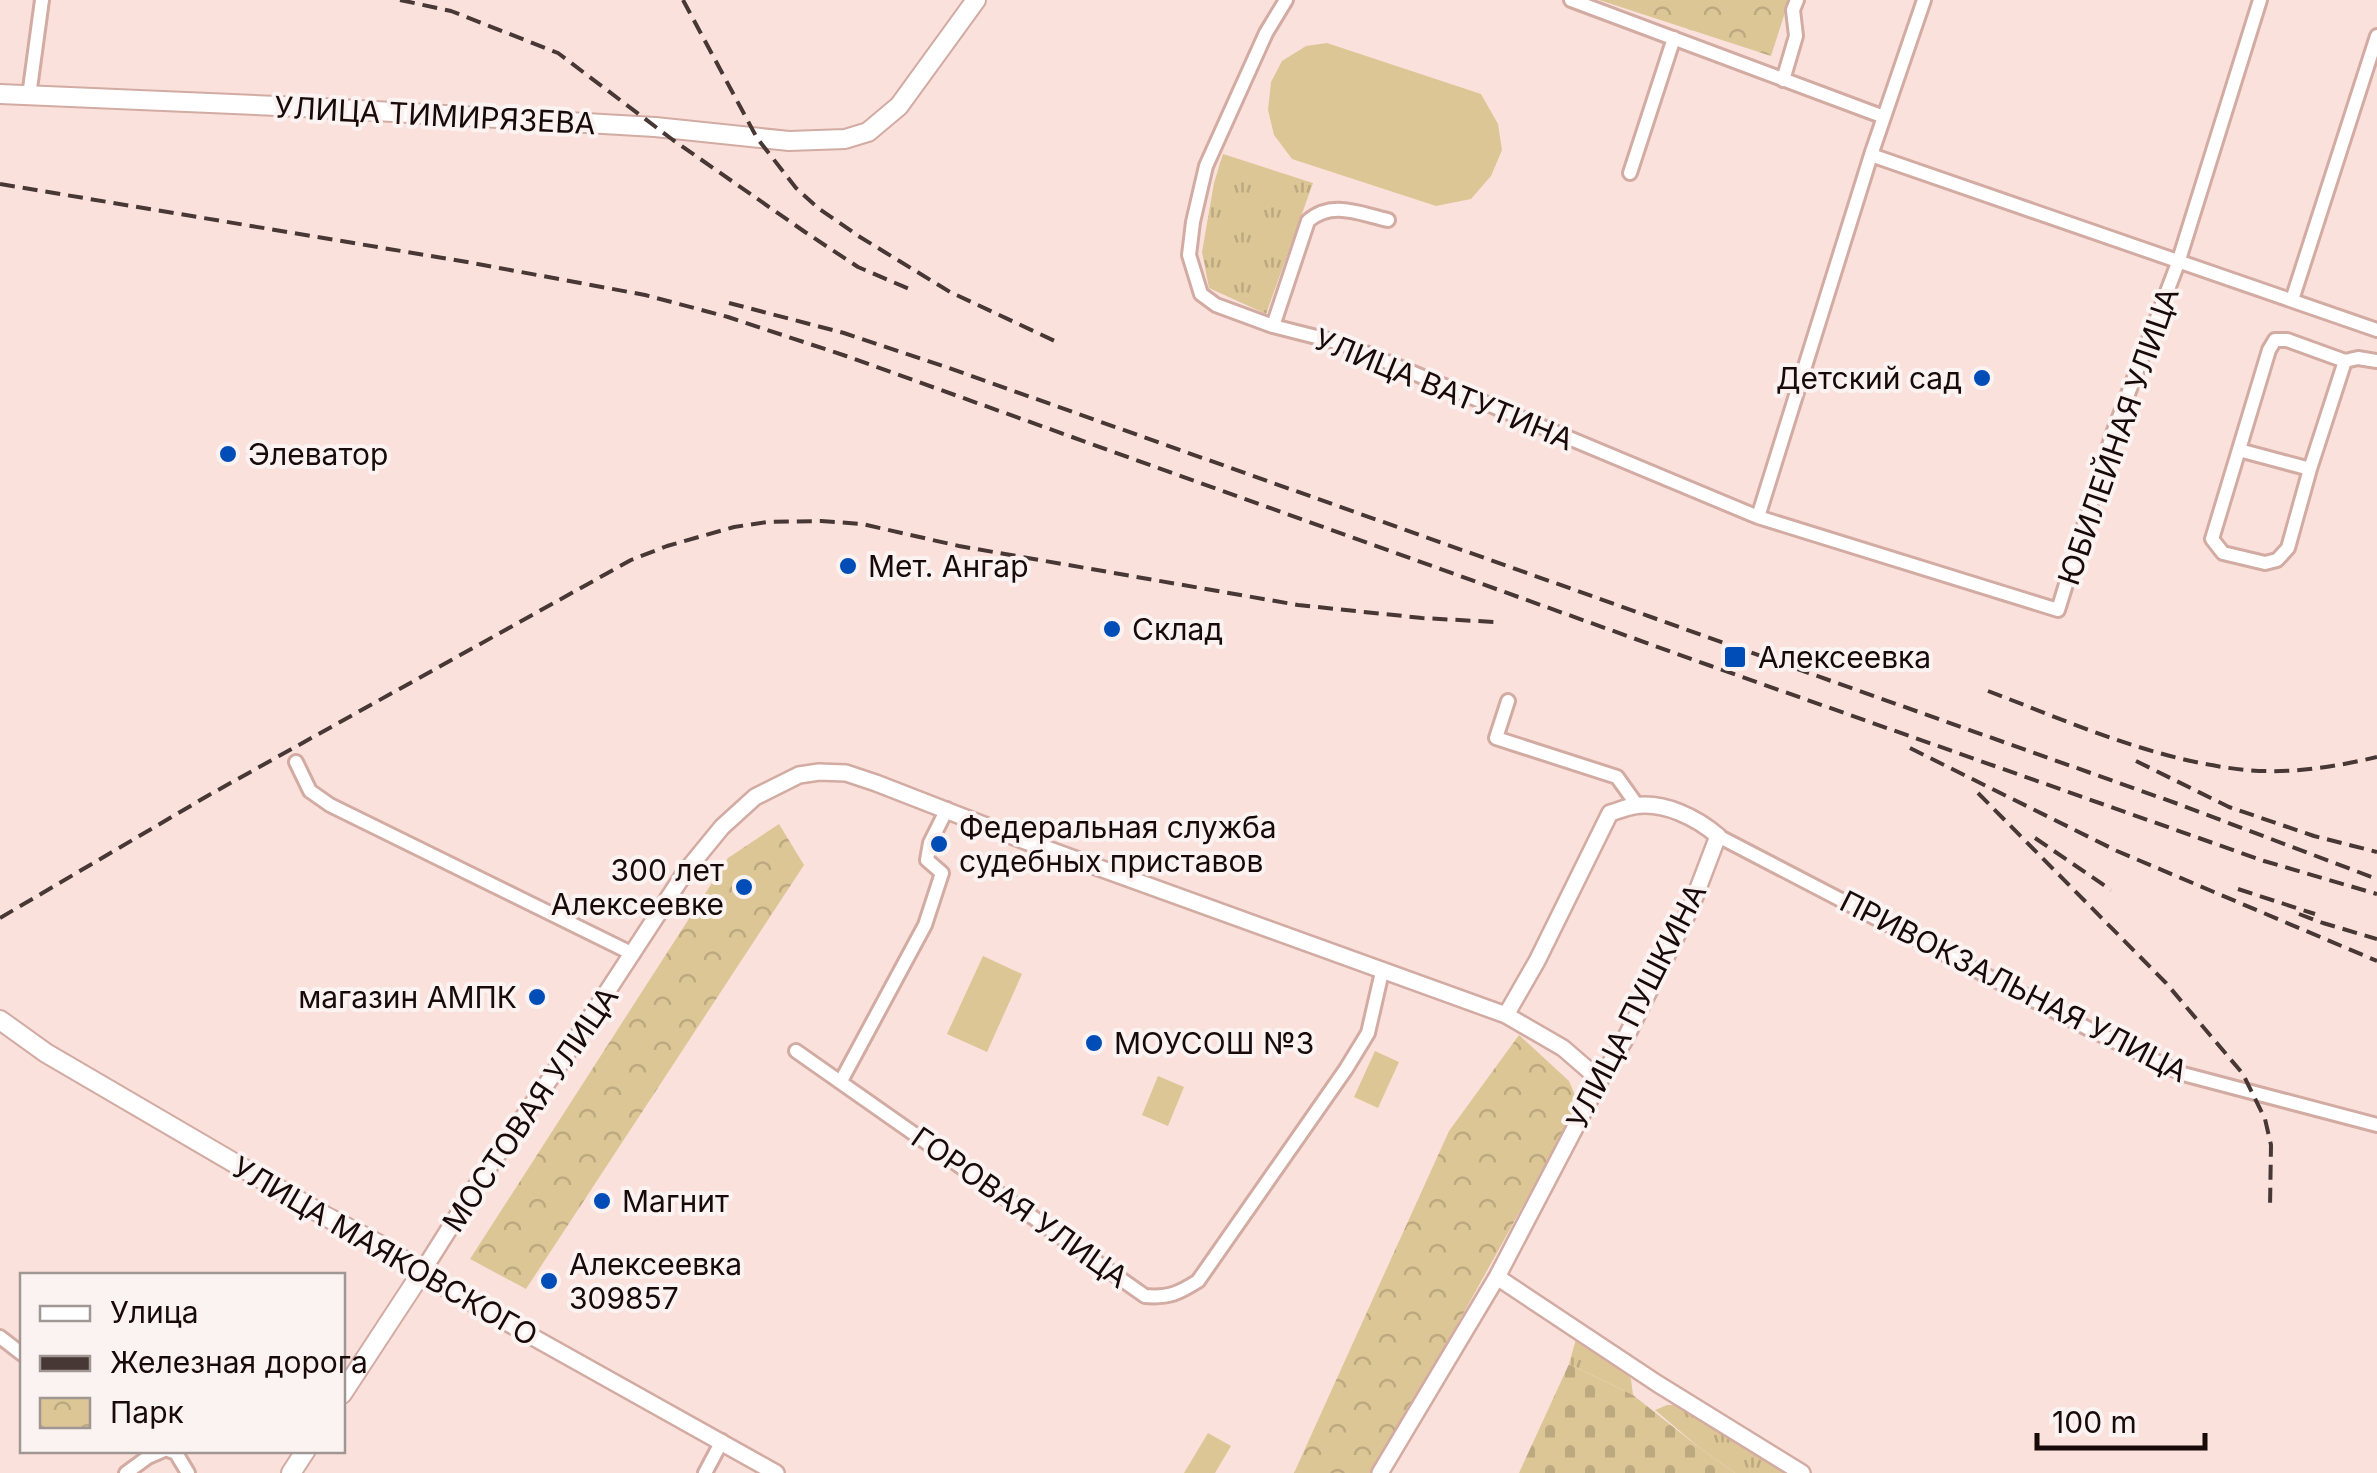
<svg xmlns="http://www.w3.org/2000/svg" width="2377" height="1473" font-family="Inter,sans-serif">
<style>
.grass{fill:url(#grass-tufts)}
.cemetery{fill:url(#cemetery-stones)}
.park{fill:url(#park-crowns)}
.pitch{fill:#ddc696}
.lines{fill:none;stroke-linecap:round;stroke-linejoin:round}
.minor-casing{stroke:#d2aba3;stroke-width:18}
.tertiary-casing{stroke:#d2aba3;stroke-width:20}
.secondary-casing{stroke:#d2aba3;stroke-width:22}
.minor{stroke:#fff;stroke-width:12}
.tertiary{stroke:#fff;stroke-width:15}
.secondary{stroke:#fff;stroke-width:18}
.rail{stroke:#473735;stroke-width:4;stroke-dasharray:15 8;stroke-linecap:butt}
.poi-dot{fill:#014db7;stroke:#fbf3f1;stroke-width:4}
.labels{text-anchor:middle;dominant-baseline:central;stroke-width:8;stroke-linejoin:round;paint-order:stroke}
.street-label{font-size:30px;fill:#170a08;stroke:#fbf3f1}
.poi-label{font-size:30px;fill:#170a08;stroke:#fbf3f1;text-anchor:start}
</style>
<defs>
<pattern id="grass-tufts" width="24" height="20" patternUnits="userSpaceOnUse" patternTransform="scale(2.5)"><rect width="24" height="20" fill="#ddc696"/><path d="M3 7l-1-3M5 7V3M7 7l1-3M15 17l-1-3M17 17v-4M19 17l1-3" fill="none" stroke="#bda980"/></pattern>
<pattern id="cemetery-stones" width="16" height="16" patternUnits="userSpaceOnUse" patternTransform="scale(2.5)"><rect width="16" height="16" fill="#ddc696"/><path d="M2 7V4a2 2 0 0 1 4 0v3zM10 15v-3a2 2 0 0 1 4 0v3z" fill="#bda980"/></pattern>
<pattern id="park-crowns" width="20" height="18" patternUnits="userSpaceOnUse" patternTransform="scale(2.5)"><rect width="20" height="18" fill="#ddc696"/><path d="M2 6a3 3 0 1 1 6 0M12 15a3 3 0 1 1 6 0" fill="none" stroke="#bda980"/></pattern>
</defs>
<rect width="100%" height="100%" fill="#fae1dc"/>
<path class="grass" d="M1223,154L1313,183L1266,314L1209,288L1202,252L1214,183Z
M1576,1339L1625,1372L1631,1379L1633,1395L1569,1364Z
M1667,1405H1676L1686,1410L1788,1473H1735L1701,1449L1655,1410Z"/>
<path class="cemetery" d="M1569,1364L1633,1395L1701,1449L1735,1473H1519Z"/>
<path class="park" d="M1599,0H1789L1771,56Z
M779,824L804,865L526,1289L470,1259L728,858Z
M1519,1035L1569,1081L1578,1102L1561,1137L1375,1473H1294L1449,1131Z"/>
<path class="pitch" d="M1327,43L1481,94L1498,124L1502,150L1491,176L1471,199L1436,206L1292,159L1274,135L1268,110L1271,82L1282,61L1306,46Z
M983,956L1022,974L987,1052L947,1034Z
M1375,1051L1399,1062L1378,1108L1354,1097Z
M1158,1076L1184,1087L1168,1126L1142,1115Z
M1208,1433L1231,1446L1215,1473H1184Z"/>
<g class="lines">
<defs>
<path id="minor" d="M1286,0L1266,33L1206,166L1193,222L1189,255L1201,294L1216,305L1273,326L1344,344L1758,517L2058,610L2112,436L2178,263L2260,0
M1571,0L1884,117
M1783,80L1796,36L1793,10L1797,0
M29,96L42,0
M1871,155L2377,330
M1630,173L1674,38
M2292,300L2377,36
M1273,326L1308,221C1332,200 1360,214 1388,220
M2345,361L2310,469L2288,548L2277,560L2265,563L2223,553L2212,539L2269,350L2275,340H2287L2345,361L2358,358L2377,361
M2239,450L2310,469
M1758,517L1871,155L1924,0
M1508,701L1496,738L1617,777L1637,805
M296,762L310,791L330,805L633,954
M1718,836L2089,1029L2183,1074L2377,1125
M796,1051L1145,1296C1169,1298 1179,1293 1198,1281L1346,1069L1368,1033L1382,972
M841,1081L925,925L942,873L927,860L930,843L947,809
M0,1337L22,1354
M168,1450L176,1453L188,1473
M126,1473L148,1457L164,1450
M705,1473L722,1441"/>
<path id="tertiary" d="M1497,1277L1658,1384L1802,1473
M776,1473L447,1289L422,1272L480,1180L554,1073L686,871L722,827L755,797L799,775L819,772L846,773L876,783L1025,841L1506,1015L1563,1048L1600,1080
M1380,1473L1497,1277L1600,1080L1624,1041L1691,907L1718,836C1697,818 1664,801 1634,806C1626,807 1618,811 1610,813L1537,961L1506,1015"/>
<path id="secondary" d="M0,94L323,108L655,127L789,141L845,139L868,132L899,106L976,0
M0,1020L46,1053L325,1216L380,1245L422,1272L342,1394
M291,1473L306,1450"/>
</defs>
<use href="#minor" class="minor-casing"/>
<use href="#tertiary" class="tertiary-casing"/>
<use href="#secondary" class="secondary-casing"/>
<use href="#minor" class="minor"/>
<use href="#tertiary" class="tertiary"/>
<use href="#secondary" class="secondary"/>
<path class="rail" d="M400,0L451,11L558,53L673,140L805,232L858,267L914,291
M683,0L757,138L796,188L818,208L860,237L950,292L1057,342
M0,184L467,262L645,295L728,317L846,356L1711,666L2264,861L2377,894
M729,303L844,333L946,367L2181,805L2377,879
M1988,691C2072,723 2156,761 2246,770C2290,774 2335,767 2377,757
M1910,748L2117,851L2377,961
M2136,761L2229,807L2314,836L2377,852
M1978,793L2166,983L2243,1074L2265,1119L2271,1145L2270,1208
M2035,838L2111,890
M2238,889L2315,914
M2299,914L2323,923L2377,939
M0,918L209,795L631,560L667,546L734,527L767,522L821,521L862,524L959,546L1298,605L1422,618L1495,622"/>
</g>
<g class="poi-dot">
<circle cx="1982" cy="378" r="10"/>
<circle cx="228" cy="454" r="10"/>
<circle cx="848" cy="566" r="10"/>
<circle cx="1112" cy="629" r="10"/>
<rect x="1723" y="645" width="24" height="24" rx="5"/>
<circle cx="939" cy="844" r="10"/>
<circle cx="744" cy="887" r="10"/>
<circle cx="537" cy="997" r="10"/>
<circle cx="1094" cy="1043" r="10"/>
<circle cx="602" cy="1201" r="10"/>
<circle cx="549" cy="1281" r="10"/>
</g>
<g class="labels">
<g class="street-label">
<text transform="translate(435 115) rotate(3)">УЛИЦА ТИМИРЯЗЕВА</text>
<text transform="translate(1444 389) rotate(22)">УЛИЦА ВАТУТИНА</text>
<text transform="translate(2118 436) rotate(-71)">ЮБИЛЕЙНАЯ УЛИЦА</text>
<text transform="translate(2014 986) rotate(27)">ПРИВОКЗАЛЬНАЯ УЛИЦА</text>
<text transform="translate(1636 1006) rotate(-63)">УЛИЦА ПУШКИНА</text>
<text transform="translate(530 1109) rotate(-56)">МОСТОВАЯ УЛИЦА</text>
<text transform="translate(1020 1207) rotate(35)">ГОРОВАЯ УЛИЦА</text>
<text transform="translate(385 1251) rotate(30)">УЛИЦА МАЯКОВСКОГО</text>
</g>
<g class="poi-label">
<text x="1962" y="378" text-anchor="end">Детский сад</text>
<text x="248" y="454">Элеватор</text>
<text x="868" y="566">Мет. Ангар</text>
<text x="1132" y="629">Склад</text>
<text x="1758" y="657">Алексеевка</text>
<text x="959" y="827">Федеральная служба<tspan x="959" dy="34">судебных приставов</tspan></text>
<text x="724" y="870" text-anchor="end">300 лет<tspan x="724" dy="34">Алексеевке</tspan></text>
<text x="517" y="997" text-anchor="end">магазин АМПК</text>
<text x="1114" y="1043">МОУСОШ №3</text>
<text x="622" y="1201">Магнит</text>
<text x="569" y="1264">Алексеевка<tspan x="569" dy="34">309857</tspan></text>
</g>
</g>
<rect x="20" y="1273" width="325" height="180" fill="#fbf3f1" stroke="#a09694" stroke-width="2.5"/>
<rect x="40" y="1306" width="50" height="15" fill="#ffffff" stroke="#a09694" stroke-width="2.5"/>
<text x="110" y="1323" font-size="30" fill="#170a08">Улица</text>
<rect x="40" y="1356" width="50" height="15" fill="#473735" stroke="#a09694" stroke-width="2.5"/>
<text x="110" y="1373" font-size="30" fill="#170a08">Железная дорога</text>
<rect x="40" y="1398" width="50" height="30" fill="url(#park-crowns)" stroke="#a09694" stroke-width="2.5"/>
<text x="110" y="1423" font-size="30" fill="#170a08">Парк</text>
<path d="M2037 1433v15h168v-15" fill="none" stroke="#170a08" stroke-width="5"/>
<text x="2052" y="1433" font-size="30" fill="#170a08" stroke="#fbf3f1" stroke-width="8" paint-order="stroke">100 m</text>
</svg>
